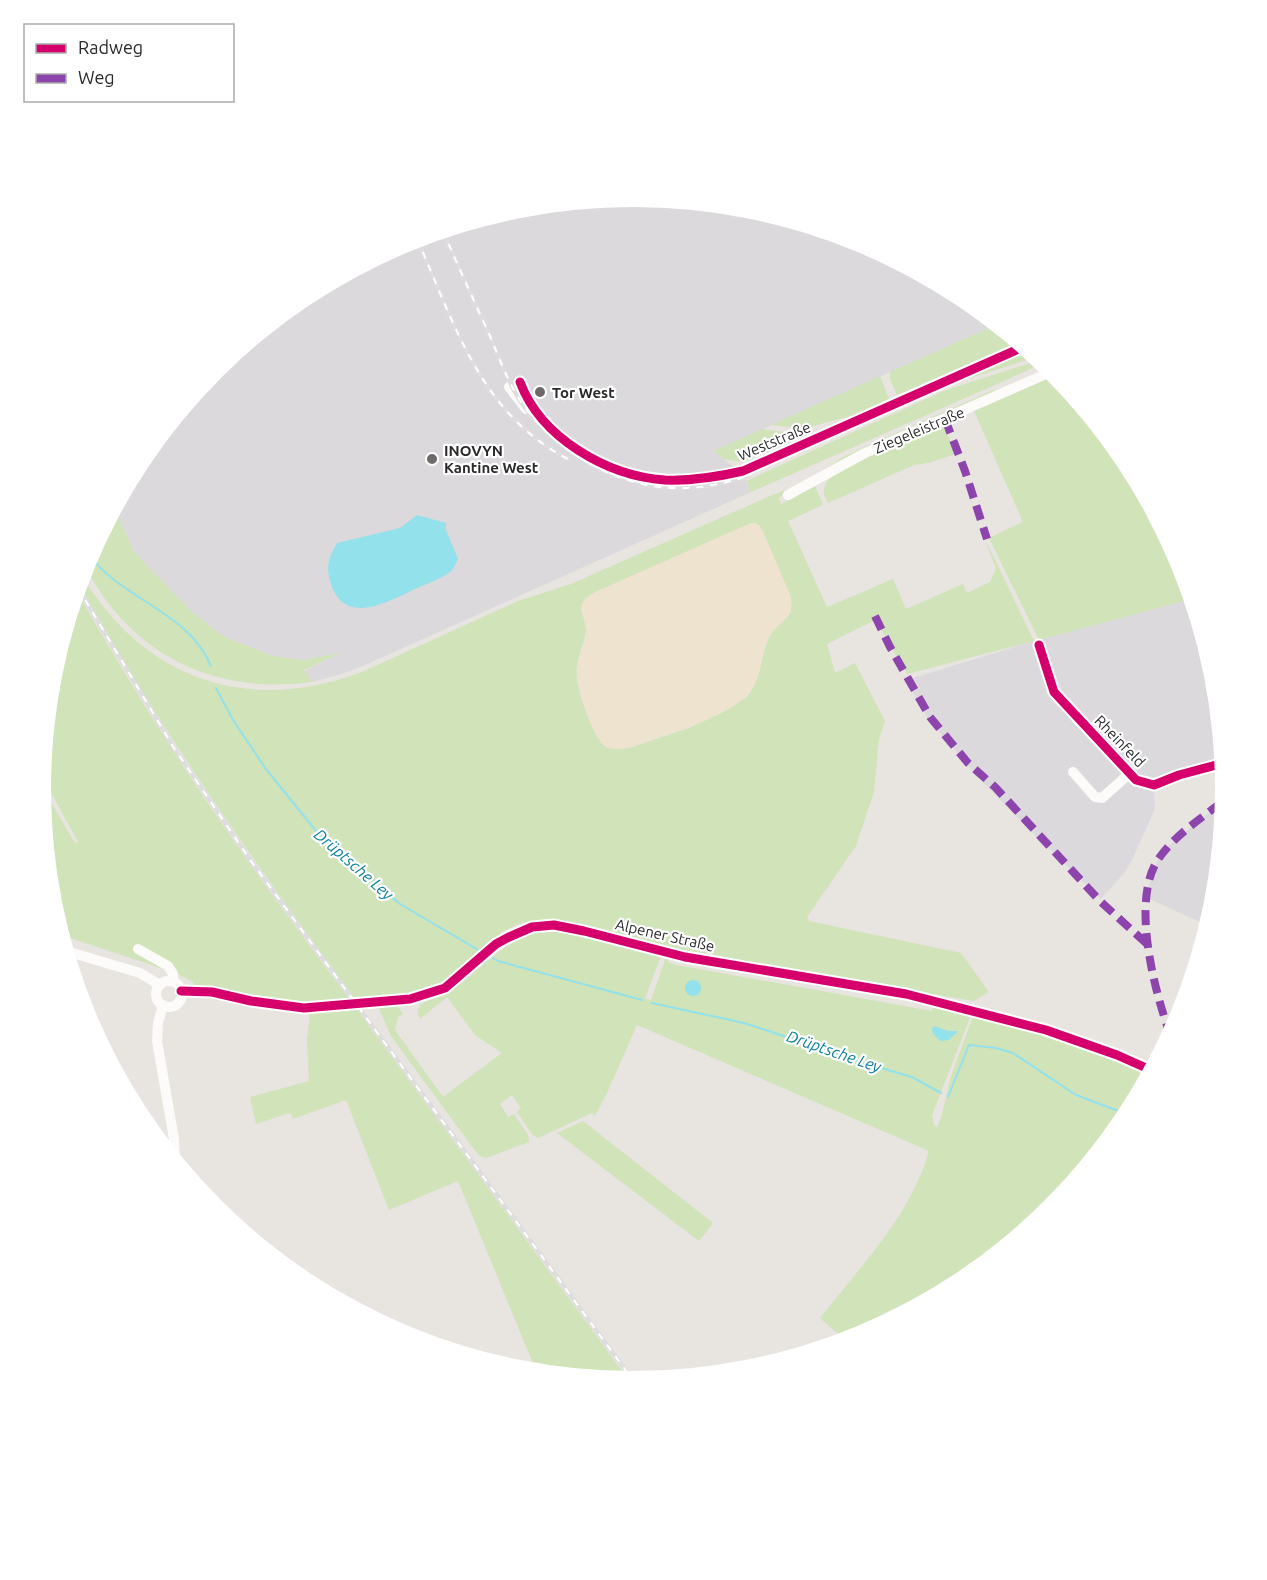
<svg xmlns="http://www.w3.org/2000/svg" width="1267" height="1580" font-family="Ubuntu,sans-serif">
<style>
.industrial{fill:#dbd9dc}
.green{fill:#d0e3b9;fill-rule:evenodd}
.sand{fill:#ede3ce}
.water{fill:#93e1ea}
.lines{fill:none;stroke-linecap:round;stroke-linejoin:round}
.stream{stroke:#93e1ea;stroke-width:2}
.minor{stroke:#fcfbfa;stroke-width:10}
.rail-casing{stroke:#deddde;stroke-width:4.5}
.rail{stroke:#fff;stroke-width:2;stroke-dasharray:7;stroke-linecap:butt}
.quiet{stroke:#8e44ad;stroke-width:8;stroke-dasharray:15 8;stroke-linecap:butt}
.cycleway-casing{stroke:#fff;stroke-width:13}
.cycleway{stroke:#d6006c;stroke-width:9}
.poi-dot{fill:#6c6b6a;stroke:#fff;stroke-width:2}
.labels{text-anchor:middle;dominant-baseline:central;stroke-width:4.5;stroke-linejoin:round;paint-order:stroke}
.poi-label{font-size:15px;font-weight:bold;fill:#2a2a2a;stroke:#fff;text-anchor:start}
.street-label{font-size:15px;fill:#2a2a2a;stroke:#fff}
.water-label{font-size:16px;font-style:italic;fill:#0e809b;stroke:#fff}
</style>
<rect width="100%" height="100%" fill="#e8e4e0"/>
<path class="industrial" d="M634,197L750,208L861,242L963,297L983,313L989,328L714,451L742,474L751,492L365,665L342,674L312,682L304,671L338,654L302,660L273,656L225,637L194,614L134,552L115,509L141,460L214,370L304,297L407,242L518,208Z
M1192,599L1215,675L1224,763L1154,785L1155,809L1132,860L1125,872L1101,899L1034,834L977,776L928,719L906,680L1034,641Z
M1226,799L1215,906L1209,926L1147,898L1149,885L1156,863L1169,845Z"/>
<path class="green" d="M983,313L1018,342L897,395L890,379V372L989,328Z
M1027,349L1036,357L961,381L933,393L932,391Z
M1040,360L1043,363L1004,381L751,492L746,481L946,390Z
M1056,375L1127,461L1181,563L1192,599L1039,640L989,538L1023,522L974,411Z
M880,376L889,399L854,415L813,426L809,429L771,425Z
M998,388L979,401L823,471L843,457L862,448Z
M943,424L956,454L928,463L914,465L828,503C825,497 822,492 825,486C833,464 920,434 943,424Z
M762,429L805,435L743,462L724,459L713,451Z
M815,486L823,505L788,521L827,607L893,579L906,609L963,584L967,593L990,582L996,569L985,539L1034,641L907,674L877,622L875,624L873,621L827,644L835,673L855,663L885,721L879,739L874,792L856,846L807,917L809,921L961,953L989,992L974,1001L796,972L711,954L666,948L558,919L538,920L519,924L503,931L452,979L425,993L357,1001C273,889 193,775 120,656C110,639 77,593 82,576C145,680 248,715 362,672L518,601L571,584L770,496L786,490L779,499L781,504ZM751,523L760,526L791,597V612L772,632L767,642L754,686L747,697L689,728L629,748L605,746C592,734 574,686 577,668C578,655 584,644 586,631Z
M115,509L134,552L194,614L225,637L273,656L302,660L341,653L304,670L312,682C239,692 169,672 119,616C105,601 95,584 85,567Z
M77,592C116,659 156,726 199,790C247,862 299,932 351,1001L314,1005L234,994L193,985V982L176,973L61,935L52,905L41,790V785L75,843L78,842L42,776L52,674Z
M541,931C581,931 622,946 661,956L645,998L651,1000L666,957L668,962L677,965L932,1011L934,1006L968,1014L970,1017L968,1023L932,1115L934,1125L937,1127L941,1118L951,1076L975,1011L1153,1071L1126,1120L1053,1210L963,1283L860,1338L847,1342L820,1318C860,1267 911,1215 929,1151L637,1025L607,1093L595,1116L592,1113L538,1138L532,1134L517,1112L521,1108L512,1095L500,1104L508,1117L514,1114L528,1135L529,1142L486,1158L480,1156L473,1148L391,1036L378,1006L397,1005L403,1014L398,1017L395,1030L443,1097L502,1053L475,1035L447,997L420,1019C418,1014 416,1010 420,1006C422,1001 442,996 448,992C482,969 500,942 541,931Z
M356,1008L631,1383L537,1373L458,1181L389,1210L346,1100L293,1119L290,1113L256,1124L250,1097L309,1081L307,1041L310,1012Z
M583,1121L713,1223L699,1241L557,1133Z"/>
<path class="sand" d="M751,523H756L763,531L791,597C795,622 777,621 768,639C761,655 762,673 753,688C734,718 661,735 629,748C622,749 613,750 606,747C593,740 574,681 577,666C579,656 585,646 586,635C588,616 569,606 595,592Z"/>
<path class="water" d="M417,515L446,523V530L458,559C456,563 454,568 451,571C444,578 423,585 413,590C388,602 347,625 332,587C325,568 328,559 337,543L400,528Z
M685 988a8 8 0 1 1 16 0a8 8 0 1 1-16 0Z
M935,1026L948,1031H958L949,1040L940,1041L933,1034L932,1028Z"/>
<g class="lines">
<path class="stream" d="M90,556C123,600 189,612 211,666
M216,688L233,720L266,769L316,831L400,904L480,951
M493,958L498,961L642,1000
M652,1003L744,1023L790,1038L806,1039L837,1055L912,1077L941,1093
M948,1097L969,1045L996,1048L1013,1053L1076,1095L1129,1115"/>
<path class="minor" d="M520,382C541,438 607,476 665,480C692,481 717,477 743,471L1023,347
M509,387L526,409
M788,495L865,453L1053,371
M1039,645L1054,692L1136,780L1154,785L1179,775L1224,763
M1073,772L1095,797L1102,798L1129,774
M138,949L168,966L173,974V982
M66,951L140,973L160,985
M156 994a13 13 0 1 1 26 0a13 13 0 1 1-26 0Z
M181,991L212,992L251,1001L304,1008L410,999L445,988L496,944L509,937L532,927L554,925L584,931L685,957L906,994L1046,1030L1117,1055L1153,1071
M163,1005L158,1023L157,1041L174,1139L175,1162"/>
<defs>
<path id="rail" d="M443,231C458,266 474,301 490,336C499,358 508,382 521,402C554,450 613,485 671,488C698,489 723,484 748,476
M417,239C455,324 480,415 570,460
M78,588L174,748L251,861L635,1383"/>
</defs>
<use href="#rail" class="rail-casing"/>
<use href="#rail" class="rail"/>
<path class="quiet" d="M945,419L965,471L987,539
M875,616L890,647L930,717L968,763L995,787L1100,901L1147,944
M1171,1037C1155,993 1131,904 1157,861C1174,835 1202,818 1226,799"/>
<defs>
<path id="cycleway" d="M520,382C541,438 607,476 665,480C692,481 717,477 743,471L1023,347
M1039,645L1054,692L1136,780L1154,785L1179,775L1224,763
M181,991L212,992L251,1001L304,1008L410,999L445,988L496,944L509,937L532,927L554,925L584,931L685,957L906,994L1046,1030L1117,1055L1153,1071"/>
</defs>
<use href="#cycleway" class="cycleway-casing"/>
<use href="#cycleway" class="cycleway"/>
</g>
<g class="poi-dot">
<circle cx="540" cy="392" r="6"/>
<circle cx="432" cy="459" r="6"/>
</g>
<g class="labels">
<g class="poi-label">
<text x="552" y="392">Tor West</text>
<text x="444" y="450">INOVYN<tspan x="444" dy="17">Kantine West</tspan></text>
</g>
<g class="street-label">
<text transform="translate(919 430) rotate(-23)">Ziegeleistraße</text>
<text transform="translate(774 441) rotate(-23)">Weststraße</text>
<text transform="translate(1120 741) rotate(46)">Rheinfeld</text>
<text transform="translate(665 935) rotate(13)">Alpener Straße</text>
</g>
<g class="water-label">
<text transform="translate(354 864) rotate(41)">Drüptsche Ley</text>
<text transform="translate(834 1051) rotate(19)">Drüptsche Ley</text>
</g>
</g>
<path d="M0 0H1267V1580H0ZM51 789a582 582 0 1 1 1164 0a582 582 0 1 1-1164 0Z" fill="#fff" fill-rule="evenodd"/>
<rect x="24" y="24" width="210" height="78" fill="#ffffff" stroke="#aaaaaa" stroke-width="1.5"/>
<rect x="36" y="44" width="30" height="9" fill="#d6006c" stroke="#aaaaaa" stroke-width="1.5"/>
<text x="78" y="54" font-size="18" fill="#2a2a2a">Radweg</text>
<rect x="36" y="74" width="30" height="9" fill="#8e44ad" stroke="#aaaaaa" stroke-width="1.5"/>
<text x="78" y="84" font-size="18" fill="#2a2a2a">Weg</text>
</svg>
